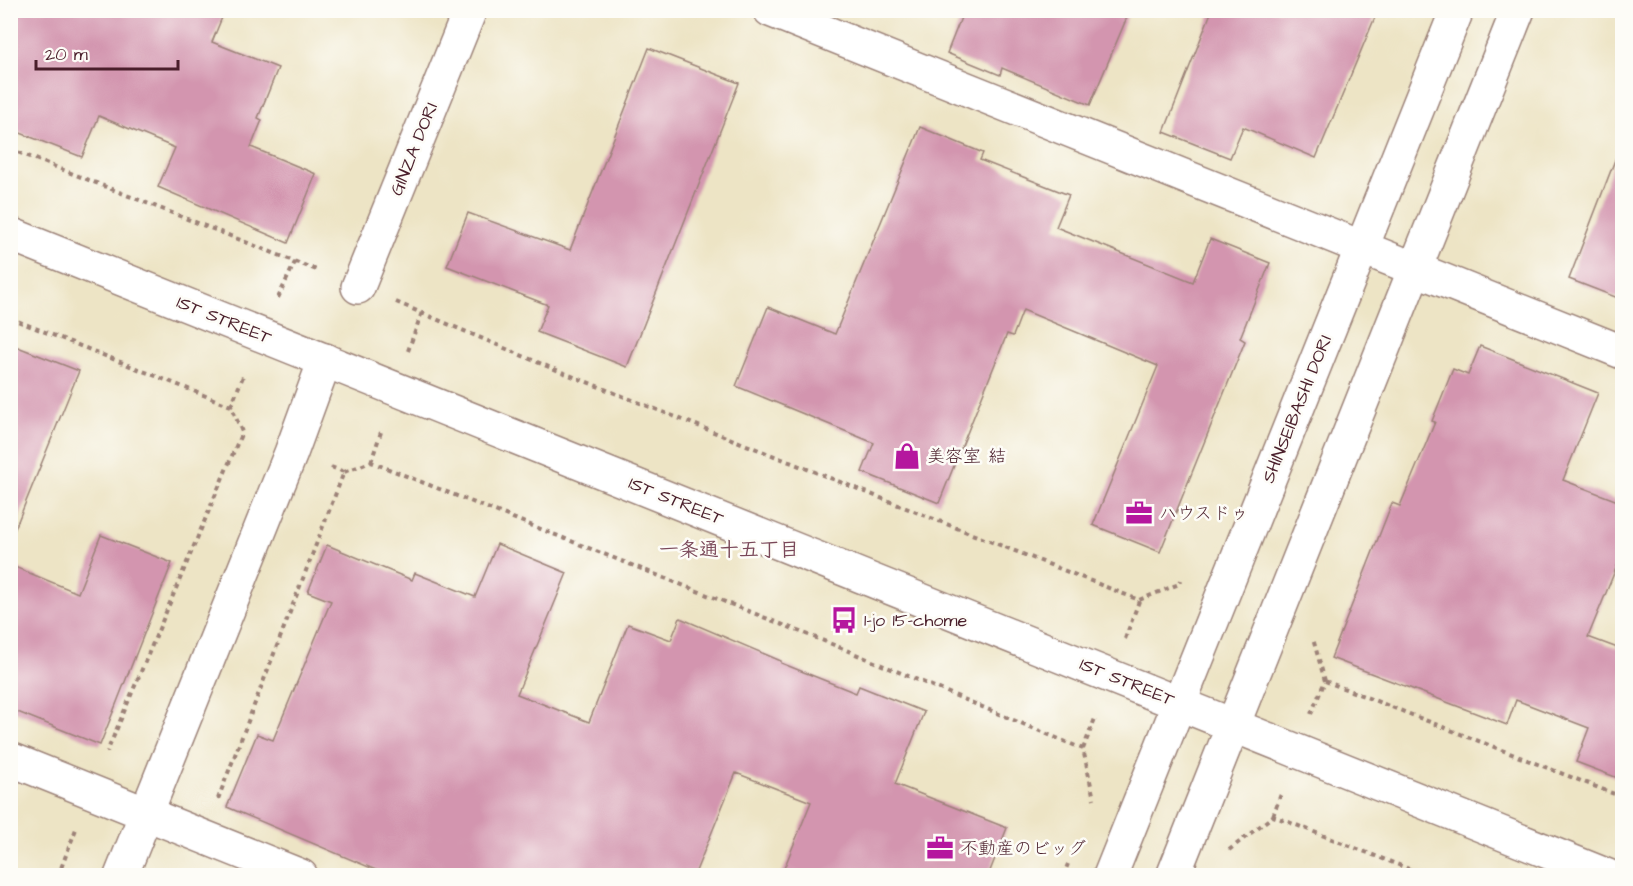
<svg xmlns="http://www.w3.org/2000/svg" width="1633" height="886" font-family="'Architects Daughter','Klee One',sans-serif">
<style>
.building{fill:#d395af}
.lines{fill:none;stroke-linecap:round;stroke-linejoin:round}
.pedestrian-casing{stroke:#9c8278;stroke-width:36}
.minor-casing{stroke:#9c8278;stroke-width:36}
.tertiary-casing{stroke:#9c8278;stroke-width:36}
.secondary-casing{stroke:#9c8278;stroke-width:36}
.path{stroke:#9c8278;stroke-width:4;stroke-dasharray:4.5 4.5;stroke-linecap:butt}
.pedestrian{stroke:#fff;stroke-width:33}
.minor{stroke:#fff;stroke-width:33}
.tertiary{stroke:#fff;stroke-width:33}
.secondary{stroke:#fff;stroke-width:33}
.labels{text-anchor:middle;dominant-baseline:central;stroke-width:5;stroke-linejoin:round;paint-order:stroke}
.street-label{font-size:18px;fill:#4a1f2b;stroke:#fdfcf7}
.poi-label{font-size:18px;fill:#4a1f2b;stroke:#fdfcf7;text-anchor:start}
.neighbourhood-label{font-size:20px;font-weight:bold;fill:#7a4859;stroke:#fdfcf7}
</style>
<rect width="100%" height="100%" fill="#fdfcf7"/>
<filter id="ink" filterUnits="userSpaceOnUse"><feTurbulence type="fractalNoise" baseFrequency=".0167" numOctaves="2"/><feDisplacementMap in="SourceGraphic" scale="12" xChannelSelector="R" yChannelSelector="G"/><feConvolveMatrix kernelMatrix="1 2 1 2 8 2 1 2 1" color-interpolation-filters="sRGB"/></filter>
<filter id="wash" filterUnits="userSpaceOnUse"><feTurbulence type="fractalNoise" baseFrequency=".008" numOctaves="4" result="noise"/><feDisplacementMap in="SourceGraphic" scale="24" xChannelSelector="R" yChannelSelector="G"/><feGaussianBlur stdDeviation="1.35" result="paint"/><feColorMatrix in="noise" values="0 0 0 0 0 0 0 0 0 0 0 0 0 0 0 0 0 1.4 0 .05"/><feComposite in="paint" operator="in"/></filter>
<g filter="url(#wash)">
<rect width="100%" height="100%" fill="#ede4c5"/>
<g id="blocks">
<path class="building" d="M10,10H225L212,42L278,68L258,118L262,120L251,147L316,174L288,243L158,187L175,148L99,116L82,157L10,129Z
M964,10H1130L1090,105L1002,68L1000,75L947,53Z
M1212,10H1378L1316,158L1243,127L1230,158L1164,132Z
M649,48L739,83L627,367L537,332L548,305L447,266L468,213L570,250Z
M920,127L983,153L980,160L1069,195L1056,227L1193,282L1210,239L1270,263L1240,338L1245,341L1160,552L1093,525L1158,366L1023,310L1013,336L1007,334L939,503L862,472L874,443L736,386L768,307L835,334Z
M1620,147L1623,148V300L1569,279Z
M10,344L79,371L12,536H10Z
M1480,346L1598,393L1563,480L1623,503V551L1588,637L1623,650V780L1576,762L1589,728L1516,700L1507,725L1331,658L1392,503L1400,506L1435,422L1432,421L1453,369L1468,375Z
M101,535L172,563L100,745L10,709V565L78,593Z
M497,544L567,573L517,694L589,722L628,624L671,640L680,618L781,661V663L856,693L859,686L924,712L895,784L1007,828L988,876H781L811,802L736,773L694,876H390L227,807L257,734L273,740L331,601L308,592L327,545L412,580L415,573L475,597Z"/>
</g>
</g>
<g filter="url(#ink)">
<use href="#blocks" fill-opacity="0" stroke="#9c8278" stroke-width="1.5"/>
<g class="lines">
<defs>
<path id="pedestrian" d="M358,287L470,10"/>
<path id="minor" d="M770,10L1622,352
M10,759L301,876
M121,876L291,453L325,360"/>
<path id="tertiary" d="M1110,876L1457,10
M1173,876L1518,10"/>
<path id="secondary" d="M10,234L1608,876"/>
</defs>
<use href="#pedestrian" class="pedestrian-casing"/>
<use href="#minor" class="minor-casing"/>
<use href="#tertiary" class="tertiary-casing"/>
<use href="#secondary" class="secondary-casing"/>
<path class="path" d="M10,149L319,271
M278,298L295,262
M396,302L549,367L1139,600L1179,584L1180,580
M10,318L231,406L242,432L107,752
M408,351L422,312
M231,406L244,374
M371,462L382,429
M331,467L344,472
M1125,639L1139,601
M1325,681L1622,797
M1311,714L1325,681L1313,639
M1083,749L1096,716
M218,799L344,472L371,462L834,645L1083,749L1094,799
M1273,816L1282,791
M1229,850L1273,816L1427,876
M58,876L76,829
M1063,876L1068,864"/>
<use href="#pedestrian" class="pedestrian"/>
<use href="#minor" class="minor"/>
<use href="#tertiary" class="tertiary"/>
<use href="#secondary" class="secondary"/>
</g>
</g>
<defs>
<symbol id="shop-bare" viewBox="-9 -9 18 18"><path d="M-5-2.5h2.3a2.7 3.5 0 0 1 5.4 0H5L5.5 6h-11ZM-1.5-2.5h3a1.5 2.3 0 0 0-3 0Z" fill="#b5179e" stroke="#fdfcf7" stroke-width="2.5" paint-order="stroke"/></symbol>
<symbol id="office-bare" viewBox="-9 -9 18 18"><path d="M-6-3h4V-5.5h4V-3h4V5H-6ZM-1-4.5V-3h2v-1.5ZM-6 0V1H6V0Z" fill="#b5179e" stroke="#fdfcf7" stroke-width="2.5" paint-order="stroke"/></symbol>
<symbol id="bus-bare" viewBox="-9 -9 18 18"><path d="M-5-6H5V4H4V6H2V4H-2V6H-4V4H-5ZM-3.5-4V0h7V-4ZM-3.5 1.2v1.5H-2V1.2ZM2 1.2v1.5H3.5V1.2Z" fill="#b5179e" stroke="#fdfcf7" stroke-width="2.5" paint-order="stroke"/></symbol>
</defs>
<g fill-rule="evenodd">
<use href="#shop-bare" x="888" y="437" width="38" height="38"/>
<use href="#office-bare" x="1120" y="494" width="38" height="38"/>
<use href="#bus-bare" x="825" y="601" width="38" height="38"/>
<use href="#office-bare" x="921" y="829" width="38" height="38"/>
</g>
<g class="labels">
<g class="street-label">
<text transform="translate(414 149) rotate(-68)">GINZA DORI</text>
<text transform="translate(224 320) rotate(22)">1ST STREET</text>
<text transform="translate(1297 409) rotate(-68)">SHINSEIBASHI DORI</text>
<text transform="translate(676 501) rotate(22)">1ST STREET</text>
<text transform="translate(1127 682) rotate(22)">1ST STREET</text>
</g>
<g class="poi-label">
<text x="927" y="456">美容室 結</text>
<text x="1159" y="513">ハウスドゥ</text>
<text x="864" y="620">1-jo 15-chome</text>
<text x="960" y="848">不動産のビッグ</text>
</g>
<g class="neighbourhood-label">
<text x="729" y="550">一条通十五丁目</text>
</g>
</g>
<rect width="1633" height="886" fill="none" stroke="#fdfcf7" stroke-width="36"/>
<path d="M36 60v9h142v-9" fill="none" stroke="#4a1f2b" stroke-width="3"/>
<text x="45" y="60" font-size="18" fill="#4a1f2b" stroke="#fdfcf7" stroke-width="4.5" paint-order="stroke">20 m</text>
</svg>
